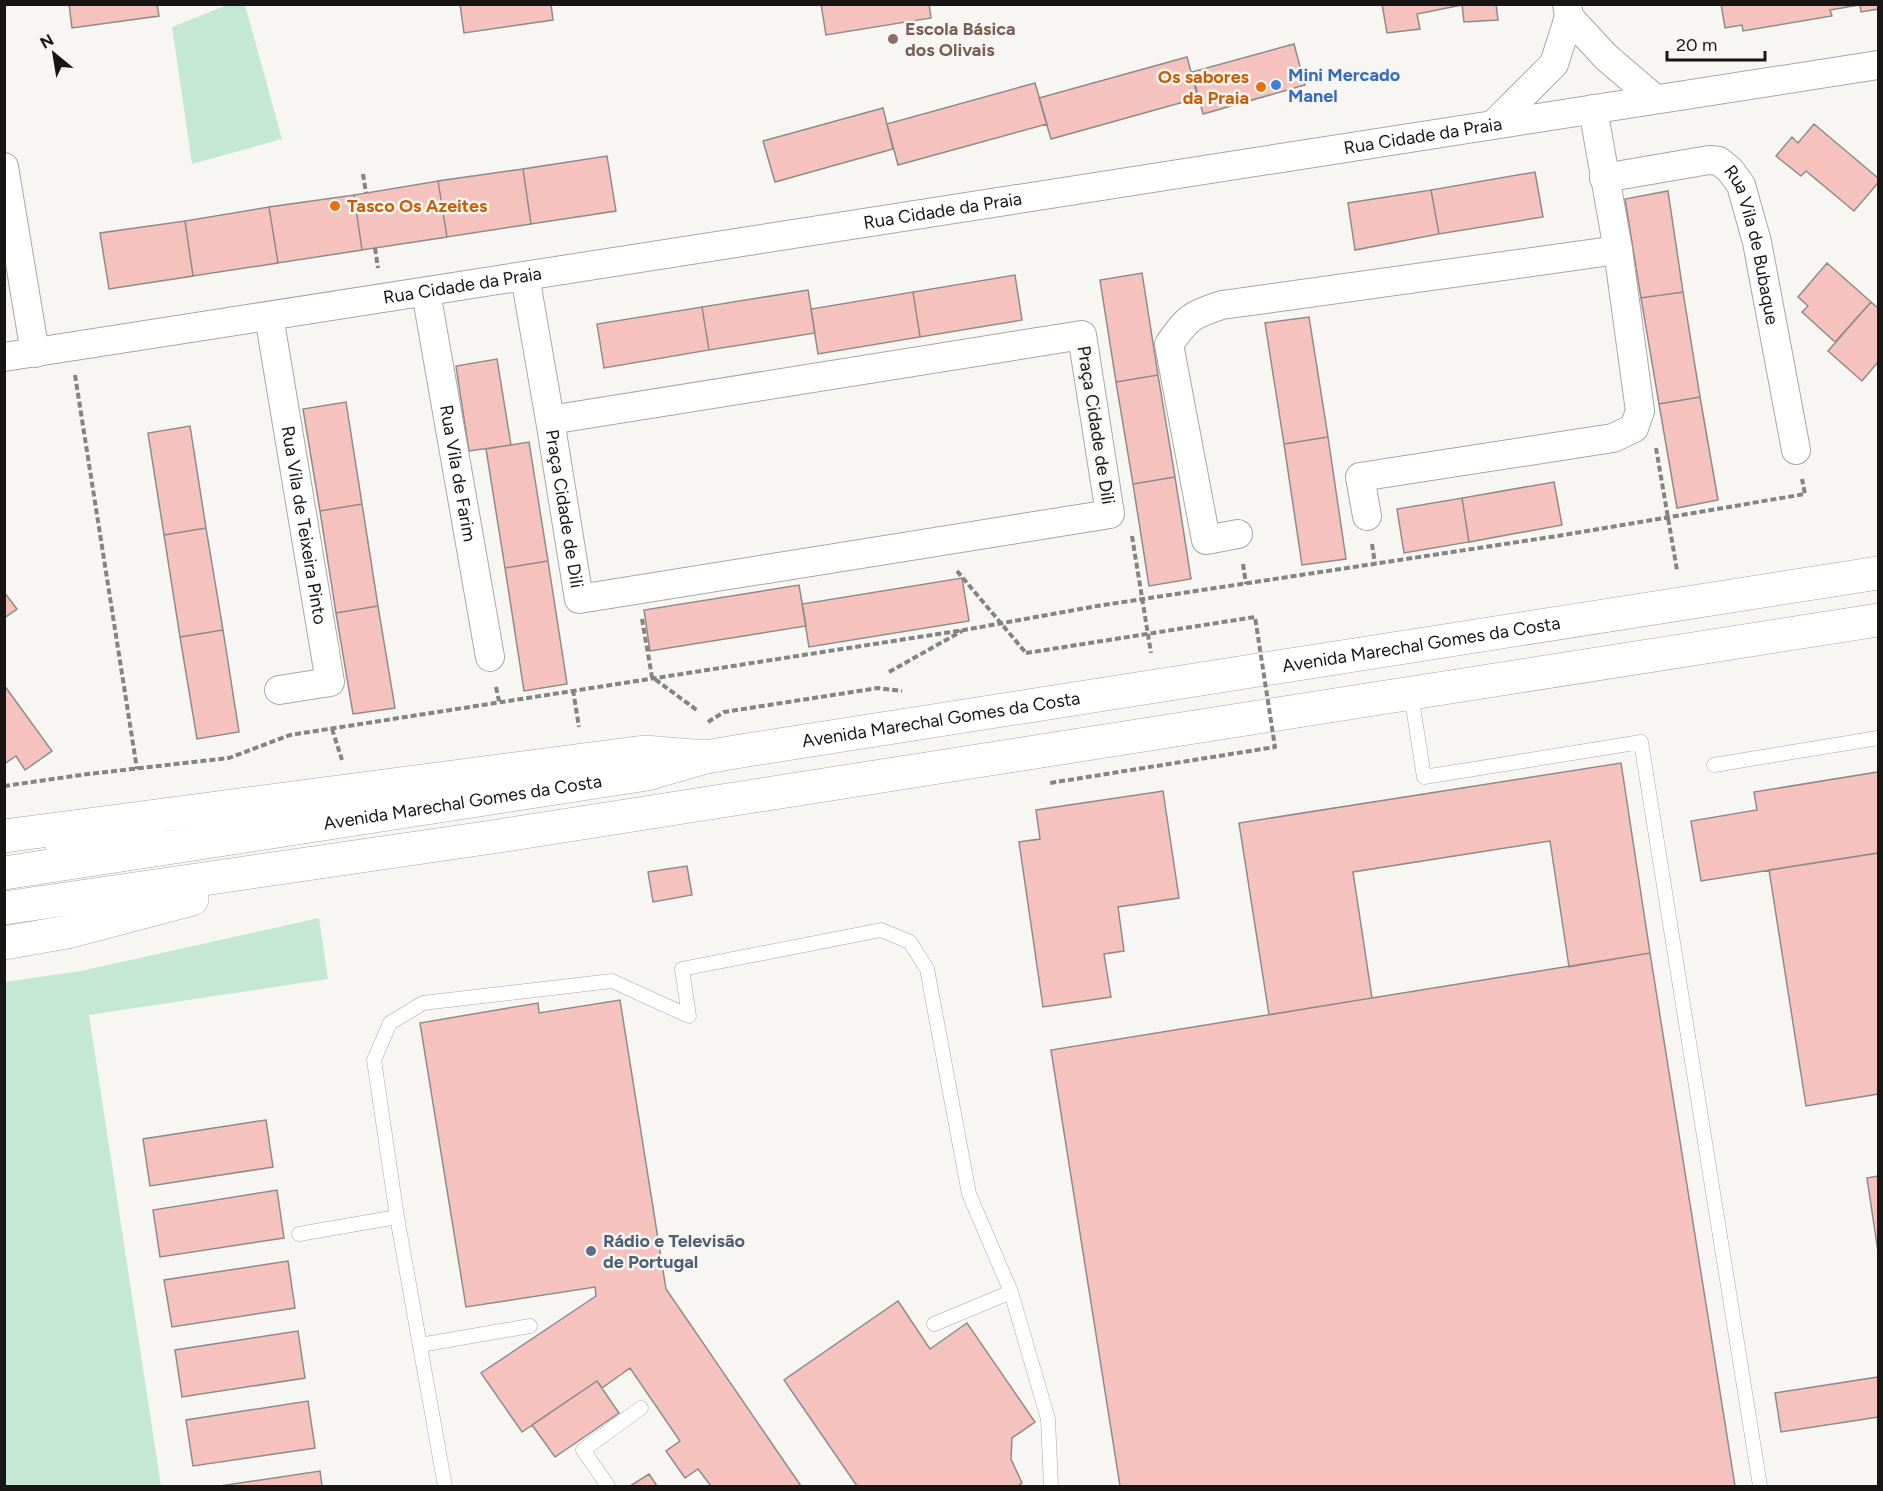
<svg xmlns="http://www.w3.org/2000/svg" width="1883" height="1491" font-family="Figtree,sans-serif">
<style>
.green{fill:#c5e7d6}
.building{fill:#f5c2be;stroke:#8f8b8a;stroke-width:1.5}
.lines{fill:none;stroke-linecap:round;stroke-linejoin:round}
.lane-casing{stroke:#a9a8a4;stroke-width:15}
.street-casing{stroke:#a9a8a4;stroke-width:30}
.primary-casing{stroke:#a9a8a4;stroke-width:34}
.highway-casing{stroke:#a9a8a4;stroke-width:34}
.path{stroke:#858481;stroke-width:4;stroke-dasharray:6 3;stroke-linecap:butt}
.lane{stroke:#fff;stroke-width:14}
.street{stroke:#fff;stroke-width:28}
.primary{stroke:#fff;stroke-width:33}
.highway{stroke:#fff;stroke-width:33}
.path-bridge{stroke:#858481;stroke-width:4;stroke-dasharray:6 3;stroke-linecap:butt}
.education-dot{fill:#8d6e63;stroke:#f8f6f2;stroke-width:2}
.shop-dot{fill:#3f7fe0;stroke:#f8f6f2;stroke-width:2}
.food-dot{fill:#e8710a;stroke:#f8f6f2;stroke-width:2}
.service-dot{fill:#5c6f8a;stroke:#f8f6f2;stroke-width:2}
.labels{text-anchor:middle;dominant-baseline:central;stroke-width:5;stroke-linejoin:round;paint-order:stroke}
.education-label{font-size:18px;font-weight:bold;fill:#785e54;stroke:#f8f6f2;text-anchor:start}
.shop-label{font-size:18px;font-weight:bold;fill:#366cbe;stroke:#f8f6f2;text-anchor:start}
.food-label{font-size:18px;font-weight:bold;fill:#c56008;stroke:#f8f6f2;text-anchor:end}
.street-label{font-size:18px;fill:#171615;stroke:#f8f6f2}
.service-label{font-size:18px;font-weight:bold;fill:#4e5e75;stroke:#f8f6f2;text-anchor:start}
</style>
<rect width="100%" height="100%" fill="#f8f6f2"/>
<path class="green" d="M230,4L245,5L282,139L192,164L172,27Z
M319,918L328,979L89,1015L161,1486H5V982L81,971Z"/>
<path class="building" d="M69,4H157L159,16L72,28Z
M460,4H551L553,20L464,33Z
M821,4H929L931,18L826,35Z
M1382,4H1496L1498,20L1464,22L1462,5L1417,14L1420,29L1387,33Z
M1721,4H1847V7L1830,10L1832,16L1743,31L1742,25L1725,28Z
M1847,4H1878V9L1861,12L1860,5L1847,7Z
M1294,44L1305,85L1203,114L1192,72Z
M1187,57L1198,98L1051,139L1039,98Z
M1035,83L1047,124L898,165L887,124Z
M883,108L893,149L775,182L763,141Z
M1814,124L1878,178V183L1854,211L1806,171L1801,176L1776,156L1792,137L1798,143Z
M607,156L616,211L531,224L523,169Z
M523,169L531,224L447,237L438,181Z
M1535,172L1543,217L1439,234L1431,190Z
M438,181L447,237L362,250L354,195Z
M1431,190L1439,234L1355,250L1348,203Z
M1668,191L1683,292L1641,298L1625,199Z
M354,195L362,250L278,263L269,207Z
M269,207L278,263L193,276L185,221Z
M185,221L193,276L109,289L100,233Z
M1827,263L1871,302L1835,342L1802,312L1808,306L1798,297Z
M1142,273L1158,375L1116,382L1100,280Z
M1015,275L1022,320L920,337L913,292Z
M808,290L815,333L709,350L702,307Z
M913,292L920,337L818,354L811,309Z
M1683,292L1700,397L1659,404L1641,298Z
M1871,302L1878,308V362L1862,381L1828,351Z
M702,307L709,350L604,368L597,324Z
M1309,317L1328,437L1284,444L1265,323Z
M497,359L511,445L469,451L456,366Z
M1158,375L1175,477L1133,484L1116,382Z
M1700,397L1718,500L1677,508L1659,404Z
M346,402L362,504L320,511L303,409Z
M190,426L206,528L164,535L148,433Z
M1328,437L1346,559L1302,565L1284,444Z
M529,442L548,561L505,568L486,449Z
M1175,477L1191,579L1149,586L1133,484Z
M1554,482L1562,525L1469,542L1462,498Z
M1462,498L1469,542L1404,553L1397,509Z
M362,504L378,606L336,613L320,511Z
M206,528L223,630L180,637L164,535Z
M548,561L567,684L524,691L505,568Z
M962,578L969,621L809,647L802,604Z
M799,585L806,626L650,651L644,610Z
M4,592L17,609L4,618Z
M378,606L395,708L353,714L336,613Z
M223,630L239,732L197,739L180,637Z
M4,685L52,751L25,770L16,756L4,764Z
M1621,763L1650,953L1569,967L1550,841L1353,872L1372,998L1269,1015L1239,823Z
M1878,772V853L1701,881L1691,821L1757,810L1754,792Z
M1163,791L1179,898L1118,907L1124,951L1104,954L1111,997L1043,1007L1019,842L1040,839L1036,810Z
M1878,853V1094L1806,1106L1769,870Z
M687,866L692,895L653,902L648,872Z
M1650,953L1735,1486H1120L1051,1050Z
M620,1000L666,1289L801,1486H711L698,1469L685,1478L666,1451L680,1441L630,1368L602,1388L597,1381L522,1432L481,1373L596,1296L595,1287L466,1307L420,1023L538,1003L539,1013Z
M266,1120L273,1167L150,1186L143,1139Z
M1878,1176V1252L1867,1178Z
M277,1190L284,1238L160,1257L153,1210Z
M288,1261L295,1308L172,1327L164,1280Z
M898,1301L930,1349L967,1323L1035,1422L1012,1438L1011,1459L1022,1483L1018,1486H857L784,1380Z
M298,1331L305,1378L182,1397L175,1350Z
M1878,1377V1417L1781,1432L1775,1393Z
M597,1381L619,1413L555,1457L532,1425Z
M308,1401L315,1448L193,1466L186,1420Z
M320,1471L322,1486H220Z
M649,1474L657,1486H630Z"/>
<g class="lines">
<defs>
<path id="lane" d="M1411,694L1424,777L1641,742L1760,1486
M1714,765L1878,738
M299,1234L397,1217
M934,1324L1011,1292
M420,1345L530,1326
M445,1486L397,1217L374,1060L390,1023L423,1003L612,981L689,1016L682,969L881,930L910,942L927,969L969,1194L1011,1292L1048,1419L1051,1486
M608,1486L583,1450L641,1408"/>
<g id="street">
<path d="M1569,17L1606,57L1655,99"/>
<path d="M1494,124L1554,64L1569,17L1567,4"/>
<path d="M4,167L35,353"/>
<path id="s1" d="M1604,178L1709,160L1719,161L1730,170L1741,185L1757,242L1796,450"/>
<path id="s2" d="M525,276L550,420L579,599L1110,514L1082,335L550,420"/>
<path id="s3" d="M426,292L490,657"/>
<path id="s4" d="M269,316L330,682L279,690"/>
<path id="s5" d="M4,357L1878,65"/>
<path d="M1367,516L1360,477L1613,438L1634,428L1640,411L1618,250L1593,109"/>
<path d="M1238,534L1206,540L1169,344C1188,318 1190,315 1222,305L1618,250"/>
</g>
<g id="primary">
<path id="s6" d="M4,873L647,774L706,757L741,751L1878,573"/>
<path d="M4,908L492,837L1878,620"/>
<path d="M4,943L67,932L192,899"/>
</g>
<path id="highway" d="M4,836L644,752L706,757
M61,842L164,848"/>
</defs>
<use href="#lane" class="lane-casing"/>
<use href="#street" class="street-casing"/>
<use href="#primary" class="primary-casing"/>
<use href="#highway" class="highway-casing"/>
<path class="path" d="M363,174L366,193
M375,248L378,268
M75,375L137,769
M1656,448L1677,570
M1132,536L1151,653
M1372,544L1375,564
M1243,564L1246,584
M957,571L1026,653
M642,619L652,677L698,711
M889,672L962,631
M496,687L499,701
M573,690L579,727
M708,722L724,712L878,688L902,691
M332,729L342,760
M4,786L88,774L229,758L290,735L964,630L1097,606L1564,535L1805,494L1802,479"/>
<use href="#lane" class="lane"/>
<use href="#street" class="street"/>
<use href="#primary" class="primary"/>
<use href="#highway" class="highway"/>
<path class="path-bridge" d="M1026,653L1255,617L1275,747L1050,783"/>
</g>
<circle class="education-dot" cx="893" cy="39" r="6"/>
<circle class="shop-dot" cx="1276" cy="85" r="6"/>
<g class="food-dot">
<circle cx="1261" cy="87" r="6"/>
<circle cx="335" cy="206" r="6"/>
</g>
<circle class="service-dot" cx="591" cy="1251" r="6"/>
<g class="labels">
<g class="education-label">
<text x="905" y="29">Escola Básica<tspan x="905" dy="21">dos Olivais</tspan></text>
</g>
<g class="shop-label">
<text x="1288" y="75">Mini Mercado<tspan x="1288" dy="21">Manel</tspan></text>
</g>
<g class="food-label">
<text x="1249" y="77">Os sabores<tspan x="1249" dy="21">da Praia</tspan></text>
<text x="347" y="206" text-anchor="start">Tasco Os Azeites</text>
</g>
<g class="street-label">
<text stroke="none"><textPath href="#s5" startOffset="1436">Rua Cidade da Praia</textPath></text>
<text stroke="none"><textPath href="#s5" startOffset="950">Rua Cidade da Praia</textPath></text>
<text stroke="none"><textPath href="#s1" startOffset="210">Rua Vila de Bubaque</textPath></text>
<text stroke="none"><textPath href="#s5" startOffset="464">Rua Cidade da Praia</textPath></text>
<text transform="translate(1096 425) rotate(81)">Praça Cidade de Dili</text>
<text stroke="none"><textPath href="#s3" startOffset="184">Rua Vila de Farim</textPath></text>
<text stroke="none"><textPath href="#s2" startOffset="236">Praça Cidade de Dili</textPath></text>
<text stroke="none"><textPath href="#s4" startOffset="212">Rua Vila de Teixeira Pinto</textPath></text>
<text stroke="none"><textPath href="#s6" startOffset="1436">Avenida Marechal Gomes da Costa</textPath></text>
<text stroke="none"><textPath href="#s6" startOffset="950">Avenida Marechal Gomes da Costa</textPath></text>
<text stroke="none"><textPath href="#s6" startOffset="464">Avenida Marechal Gomes da Costa</textPath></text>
</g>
<g class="service-label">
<text x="603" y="1241">Rádio e Televisão<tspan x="603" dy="21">de Portugal</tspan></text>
</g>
</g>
<rect width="1883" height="1491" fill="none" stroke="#171615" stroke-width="12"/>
<g transform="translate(54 54) rotate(330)" stroke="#f8f6f2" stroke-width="4.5" paint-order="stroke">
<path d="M0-4.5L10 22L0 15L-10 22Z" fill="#171615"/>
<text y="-9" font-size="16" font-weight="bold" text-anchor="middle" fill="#171615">N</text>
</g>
<path d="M1667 51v9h98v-9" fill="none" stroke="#171615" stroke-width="3"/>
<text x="1676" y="51" font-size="18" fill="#171615" stroke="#f8f6f2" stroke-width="4.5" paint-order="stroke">20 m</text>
</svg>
